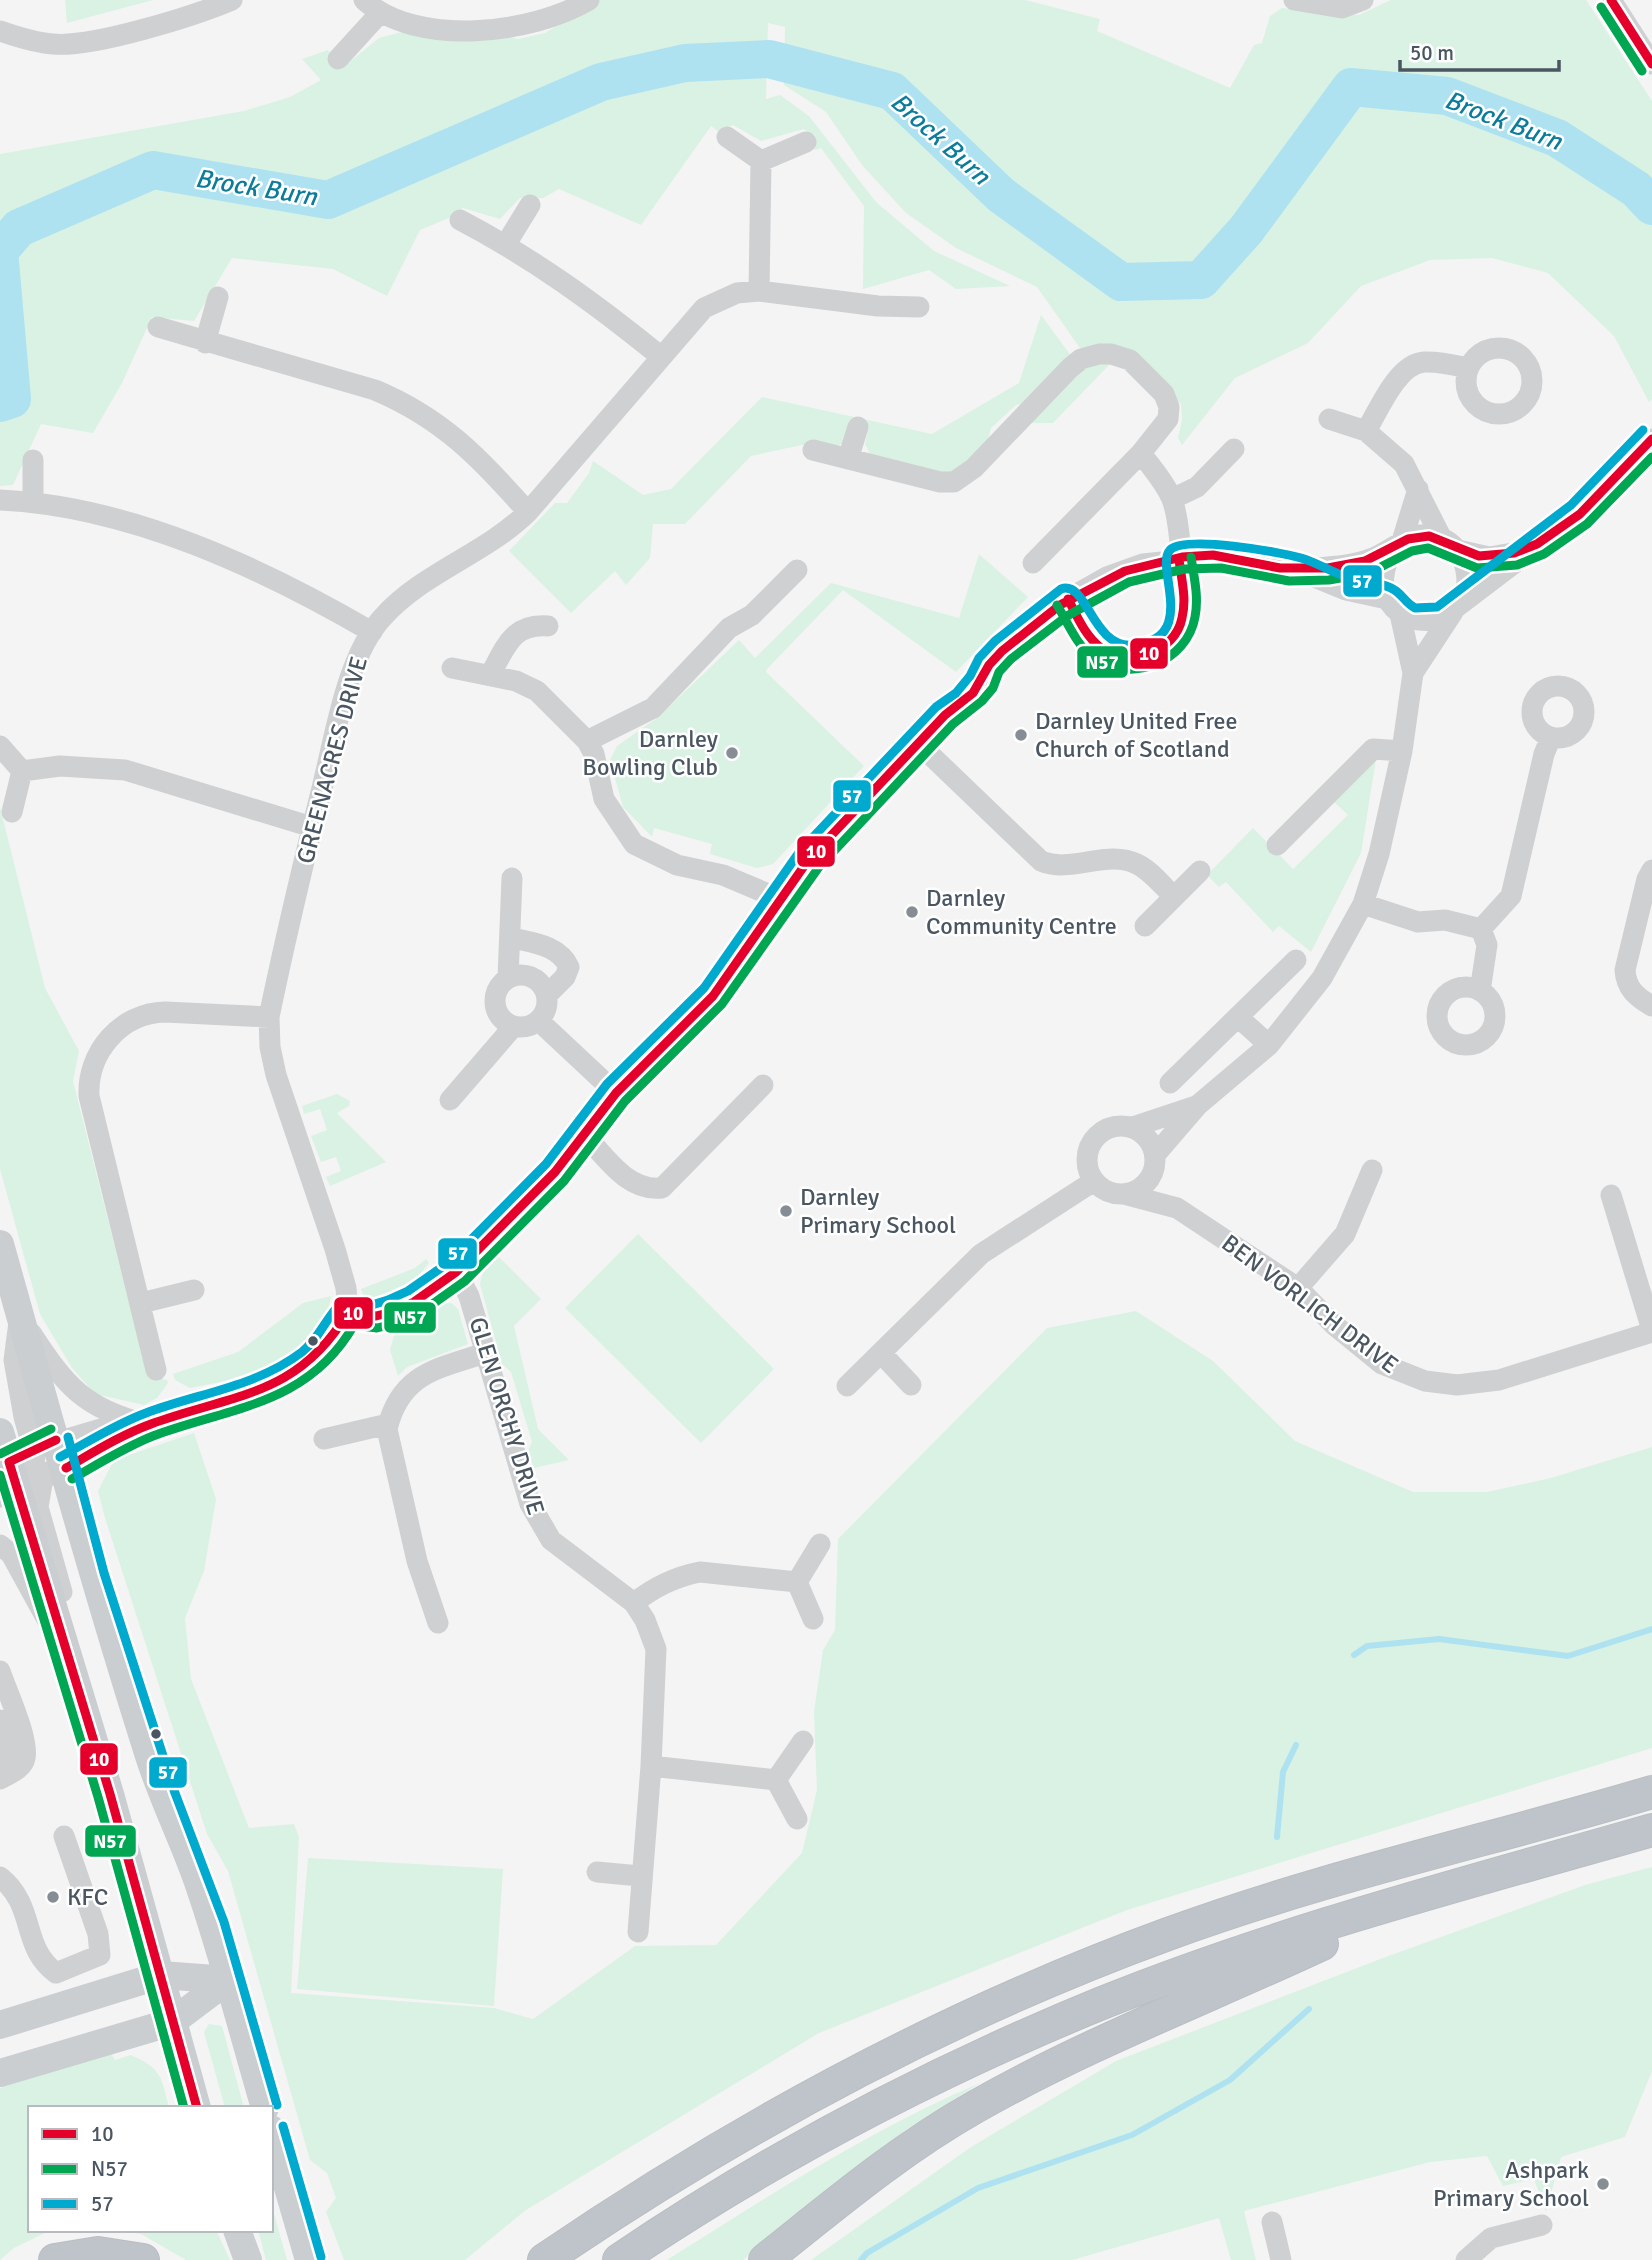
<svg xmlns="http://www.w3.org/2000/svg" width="1652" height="2260" font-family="Signika,sans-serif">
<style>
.green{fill:#d9f2e3}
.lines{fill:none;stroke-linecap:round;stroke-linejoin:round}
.stream{stroke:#aee2f0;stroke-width:6}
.river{stroke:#aee2f0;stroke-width:38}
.highway-casing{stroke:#b9bec3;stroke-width:34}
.minor{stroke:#ced0d2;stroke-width:21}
.major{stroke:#caced1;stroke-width:28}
.highway{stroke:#bec4c9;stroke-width:32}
.bus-1-casing{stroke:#fff;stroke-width:14}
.bus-2-casing{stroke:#fff;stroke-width:14}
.bus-3-casing{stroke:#fff;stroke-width:14}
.bus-1{stroke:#e4002b;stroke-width:9}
.bus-2{stroke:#00a651;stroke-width:9}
.bus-3{stroke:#00a9ce;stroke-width:9}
.poi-dot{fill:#868d94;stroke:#fff;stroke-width:2.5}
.bus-dot{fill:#4a5661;stroke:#fff;stroke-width:2.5}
.labels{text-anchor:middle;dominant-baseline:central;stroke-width:5;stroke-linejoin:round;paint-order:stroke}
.poi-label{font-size:24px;fill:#4a5661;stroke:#fff;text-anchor:start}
.street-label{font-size:24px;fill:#4a5661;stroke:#fff}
.water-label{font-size:26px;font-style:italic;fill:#0c7c9b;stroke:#fff}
.line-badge{stroke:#fff;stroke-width:2.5}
.badge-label{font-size:19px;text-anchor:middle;font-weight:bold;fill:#fff}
</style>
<rect width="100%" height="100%" fill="#f4f4f4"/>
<path class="green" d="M65,0H153L67,23Z
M600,0H1025L1100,19L1097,31L1230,88L1254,45L1262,43L1270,16L1282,8L1359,15L1391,0H1586L1652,101V399L1649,402L1614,336L1548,273L1492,258L1430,260L1361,286L1308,343L1235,378L1182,445L1178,438L1182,420L1181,404L1117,348H1080L1037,287L956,248L906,213L862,165L826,112L784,85L785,27L768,23L766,99L780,95L809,116L876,202L934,251L1010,286L956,289L929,270L863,289L864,206L821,148L815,150L812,135L804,129L761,141L733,125L719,132L711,126L641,225L559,189L543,198H520L500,219L463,208L449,218L420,230L387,296L333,269L232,258L194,321L152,317L122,383L93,433L41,424L13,485L0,486V154L244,111L290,97L321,80L302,59L328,50L342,68L379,38L402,32L500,34L518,39L545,33Z
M1041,315L1072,357L1031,402L1016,405L991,428L987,444L956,474L942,476L870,454L865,444L869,427L851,422L843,443L835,448L811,443L751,456L685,524H653L650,558L626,585L615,571L571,613L509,551L555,503H567L589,473L593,461L643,495L671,489L762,397L932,434L1019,383Z
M1090,360L1110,364L1053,423H1025Z
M979,554L1028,597L956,672L843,590L767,669L766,672L864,766L773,864L757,868L710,854L712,844L654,828L652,837L623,807L610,760L617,746L657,718L739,640L755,658L831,583L959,618Z
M1376,759L1361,853L1311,952L1279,926L1273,932L1226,882L1219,887L1207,875L1253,828L1293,869L1348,815L1334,802Z
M0,807L45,988L79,1051L73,1081L147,1375L167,1380L168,1383L157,1398L144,1405L95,1394L72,1368L40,1314L0,1169Z
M337,1094L350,1101L349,1106L337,1113L386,1162L330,1186L326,1177L341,1171L336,1157L321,1162L311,1136L327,1130L320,1109L304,1114L302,1106Z
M638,1234L774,1369L701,1443L565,1308Z
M497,1255L541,1299L514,1326L538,1429L569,1460L534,1468L528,1451L532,1442L511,1372L502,1364L480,1284L483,1269Z
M426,1259L429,1263L406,1291L368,1299L363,1295L361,1289L415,1268Z
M331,1296L325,1328L304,1348L279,1362L246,1377L190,1388L175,1380L173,1374L238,1352L303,1303Z
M451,1303L458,1309L468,1344L407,1367L398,1376L390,1350L394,1336L442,1304Z
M1136,1311L1213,1361L1295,1441L1413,1492H1487L1551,1478L1652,1447V1748L1127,1910L819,2033L526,2210L465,2260H344L326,2212L336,2198L327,2173L310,2160L228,1871L207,1834L105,1518L98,1491L114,1460L194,1433L216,1499L204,1571L185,1618L191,1679L249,1828L294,1824L299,1837L291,1993L494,2008L533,2019L635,1946L716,1945L802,1853L817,1790L814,1712L823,1650L835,1630L838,1539L1047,1328Z
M308,1858L503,1869L494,2006L297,1989Z
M1652,1867V2071L1625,2137L1561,2157L1546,2212L1534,2179L1503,2186L1487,2156L1430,2162L1244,2211L1256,2260H1231L1219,2218L1072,2260H811L971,2147L1116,2061L1383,1958L1585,1885Z
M209,2024L222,2026L244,2108H225L204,2032Z
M109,2050L115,2060L131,2055C162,2069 161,2076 169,2108H30V2230H51L14,2248L0,2260V2088Z
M980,2083L903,2132L743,2260H667C768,2196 870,2130 980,2083Z
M271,2203L287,2260H266L258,2230H271Z
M118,2230H216L230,2260H186L141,2234Z"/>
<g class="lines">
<path class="stream" d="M1354,1655L1367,1646L1439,1639L1568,1656L1652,1629
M1277,1837L1283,1772L1296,1745
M861,2260L867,2253L978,2188L1132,2135L1230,2080L1309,2009"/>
<path class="river" d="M0,250L19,228L153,170L328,200L601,82L685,63L769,59L892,91L1001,195L1121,282L1201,280L1246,230L1351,87L1447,96L1557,138L1636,189L1652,206
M0,262L12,399L0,403"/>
<defs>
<path id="highway" d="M55,2260L98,2253L143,2260
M544,2260C739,2127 946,2015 1168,1934C1326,1876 1491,1840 1652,1792
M619,2260C770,2158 933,2072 1102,2003C1281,1931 1467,1883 1652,1830
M765,2260C833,2206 899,2150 975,2107C1086,2044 1206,1998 1322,1944"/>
</defs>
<use href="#highway" class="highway-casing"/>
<path class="minor" d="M364,0C417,48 532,34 589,0
M1294,0L1342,8L1363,0
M1611,0L1652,64
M0,31C17,37 35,43 53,44C92,48 194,16 232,0
M338,59L380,13
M727,137L761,161L806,142
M460,220C533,258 596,304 660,356
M506,244L530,205
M759,291L761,161
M158,327L375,390C444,419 479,458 528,512
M205,343L218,297
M1466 381a33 33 0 1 1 66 0a33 33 0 1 1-66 0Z
M1329,419L1366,431L1404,464L1442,539
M1366,431C1379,410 1397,364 1424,362C1438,361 1454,365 1468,368
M813,450L940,482H954L974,468L1070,368L1081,359L1099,354H1111L1130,360L1164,394L1169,407L1168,419L1141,453C1151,467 1164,481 1171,497C1180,515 1186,599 1182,619C1174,653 1128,670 1100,648C1085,635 1078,616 1068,599
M848,459L858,427
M33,460V502
M1172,499L1197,487L1234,449
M0,500C130,506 262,568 372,632
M1402,541L1418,489
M1394,549C1368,589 1393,629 1441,619L1579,514L1652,439
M1458,550L1489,557L1524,551
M1033,563L1141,453
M1303,569C1326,567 1351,567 1373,558C1389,552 1404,537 1421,535C1458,532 1474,569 1464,599
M452,668L516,681L537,691L587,741L594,754L604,799L634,844L677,865L723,875L780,899
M1413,673L1453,612
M490,675C506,647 512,623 548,626
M1532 712a26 26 0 1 1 52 0a26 26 0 1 1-52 0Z
M587,741L653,708L729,628L752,615L797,570
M918,743L1041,861C1071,874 1107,849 1137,864C1151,871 1162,885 1173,896
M0,746L22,771L12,812
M22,771L60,766L125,770L312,827
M1277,845L1373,749L1402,751
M1652,870L1647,879L1625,970C1626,988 1636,997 1652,1006
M1363,904L1418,922L1445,920L1481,929L1511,896L1544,754L1551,737
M1145,926L1200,871
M512,938C533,943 559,945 569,967L565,977L547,995
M495 1001a26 26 0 1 1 52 0a26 26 0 1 1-52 0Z
M508,978L512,878
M1437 1016a29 29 0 1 1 58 0a29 29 0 1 1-58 0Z
M1480,991L1487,945L1481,929
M1239,1018L1269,1045
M539,1021L616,1093
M1170,1083L1296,960
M450,1100L513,1027
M1087 1160a34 34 0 1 1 68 0a34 34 0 1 1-68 0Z
M1133,1127L1196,1106
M583,1133C605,1156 627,1192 662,1188L763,1085
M1155,1155L1198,1105L1269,1045L1322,978L1363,904L1379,854L1402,751L1413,673L1400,614
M1124,1194L1177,1208L1298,1288L1333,1324L1382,1364L1425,1381L1457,1385L1499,1380L1652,1332
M1611,1195L1652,1330
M456,1272L469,1296L530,1504L551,1540L634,1603L645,1620L656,1649L651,1766L638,1932
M1298,1288L1345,1234L1372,1170
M141,1303L194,1290
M348,1312L346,1288L335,1249L276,1075L270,1047L269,1017C285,940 303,864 322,788C335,737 346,658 382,618C423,572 484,555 528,512L704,308L737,293L759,291L878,306L919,307
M19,1322L14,1360L24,1417L35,1456L33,1469L22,1486
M31,1333C67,1388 83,1407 148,1425
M881,1353L911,1385
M156,1370L89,1096C87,1053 120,1013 165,1012L269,1017
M847,1386L981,1254L1094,1181
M324,1439L388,1424
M43,1446L104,1428L134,1426
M44,1472L38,1507L62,1592
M0,1497C52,1479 98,1446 148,1425C223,1394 310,1398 348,1312L376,1316L392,1312L414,1302L456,1272L555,1172L616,1093L713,996L809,859L945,715L964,702L981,683L988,666L1004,650L1068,599L1107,577L1143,564L1219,556L1297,570L1346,590L1387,599
M0,1545L11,1554L50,1625
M634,1603C654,1587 674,1577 700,1572L797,1582
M813,1619L797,1582L820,1544
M438,1623L417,1561L387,1429C401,1372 438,1369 488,1352
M0,1671C7,1692 29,1738 25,1758C23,1769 9,1774 0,1779
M0,1720L8,1759L0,1766
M651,1766L776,1780
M797,1819L776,1780L803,1741
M597,1872L640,1876
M0,1877C37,1907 20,1946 56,1973L100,1955L98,1934L64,1836
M1272,2222L1281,2260
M1466,2260L1491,2238L1542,2225"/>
<path class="major" d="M0,1244C48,1415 95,1586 149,1756C163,1800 184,1841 199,1885C224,1958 243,2033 265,2108
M0,1432L110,1794L197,2108
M0,2025L161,1975L228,1980
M0,2073L172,2022L228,1980
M271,2129L309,2260
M237,2230L248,2260"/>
<use href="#highway" class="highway"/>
<defs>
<path id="bus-1" d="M1611,0L1652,64
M1068,599C1077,616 1085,636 1101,648C1129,668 1175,653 1182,618C1187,598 1181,578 1179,559
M56,1440L9,1462L110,1794L197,2108
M66,1468C94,1452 121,1435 151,1424C234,1394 299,1396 348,1312L376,1316L392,1312L414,1302L456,1272L555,1172L616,1093L713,996L809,859L945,715L973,693L989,665L1002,651L1060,605L1125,571L1182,557L1213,555L1280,568H1328L1365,561L1408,539L1429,536L1479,556L1514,553L1537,544L1580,514L1652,439"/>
<path id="bus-2" d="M1601,7L1642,71
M1057,605C1068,623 1076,645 1094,658C1131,684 1187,662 1195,617C1199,597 1194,577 1191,557
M0,1454L51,1429
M0,1475L98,1797L184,2108
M72,1479C98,1464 125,1447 153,1436C231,1407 308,1405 354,1325L377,1328L397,1323L420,1313L465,1281L564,1181L625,1101L722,1004L819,867L953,724L982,701L993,688L999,672L1011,659L1067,616L1129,582L1184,569L1221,568L1289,581L1329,580L1369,573L1412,551L1428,548L1477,568L1517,565L1544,554L1587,524L1652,457"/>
<path id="bus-3" d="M68,1437L104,1573L175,1793L224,1922L277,2105
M60,1457C88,1442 116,1424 146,1413C199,1393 256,1387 302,1352C320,1338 326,1317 342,1302L375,1304L388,1300L408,1291L448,1263L546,1164L607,1084L704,988L800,851L936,707L956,693L970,676L979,658L995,641L1061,589C1087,579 1092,649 1133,645C1200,639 1154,567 1170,550C1185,535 1280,552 1301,558C1318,563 1333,573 1350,578C1363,582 1379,582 1391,588C1401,592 1405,603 1415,608L1437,607L1571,505L1643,430
M283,2126L321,2257"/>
</defs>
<use href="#bus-1" class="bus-1-casing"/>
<use href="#bus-2" class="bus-2-casing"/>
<use href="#bus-3" class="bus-3-casing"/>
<use href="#bus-1" class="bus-1"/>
<use href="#bus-2" class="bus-2"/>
<use href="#bus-3" class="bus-3"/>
</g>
<g class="poi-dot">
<circle cx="1021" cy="735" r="7"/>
<circle cx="732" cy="753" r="7"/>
<circle cx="912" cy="912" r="7"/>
<circle cx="786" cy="1211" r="7"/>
<circle cx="53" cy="1897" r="7"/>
<circle cx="1603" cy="2184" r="7"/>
</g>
<g class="bus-dot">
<circle cx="313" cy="1341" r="6"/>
<circle cx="156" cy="1734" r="6"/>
</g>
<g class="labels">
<g class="poi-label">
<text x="1035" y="721">Darnley United Free<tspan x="1035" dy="28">Church of Scotland</tspan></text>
<text x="718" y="739" text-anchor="end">Darnley<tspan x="718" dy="28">Bowling Club</tspan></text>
<text x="926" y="898">Darnley<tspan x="926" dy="28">Community Centre</tspan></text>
<text x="800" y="1197">Darnley<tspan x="800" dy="28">Primary School</tspan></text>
<text x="67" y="1897">KFC</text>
<text x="1589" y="2170" text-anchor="end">Ashpark<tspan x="1589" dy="28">Primary School</tspan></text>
</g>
<g class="street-label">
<text transform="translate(332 760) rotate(-75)">GREENACRES DRIVE</text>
<text transform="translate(1310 1304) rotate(37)">BEN VORLICH DRIVE</text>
<text transform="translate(507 1416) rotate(73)">GLEN ORCHY DRIVE</text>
</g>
<g class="water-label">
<text transform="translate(1503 121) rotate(21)">Brock Burn</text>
<text transform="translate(940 139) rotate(42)">Brock Burn</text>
<text transform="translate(256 188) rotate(9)">Brock Burn</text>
</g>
</g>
<g class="line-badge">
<rect x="1342" y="564" width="41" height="34" rx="7" fill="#00a9ce"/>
<rect x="1129" y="637" width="40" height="33" rx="7" fill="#e4002b"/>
<rect x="1076" y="645" width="53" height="34" rx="7" fill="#00a651"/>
<rect x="832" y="779" width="40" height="34" rx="7" fill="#00a9ce"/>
<rect x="796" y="835" width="40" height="33" rx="7" fill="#e4002b"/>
<rect x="437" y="1237" width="41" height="33" rx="7" fill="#00a9ce"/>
<rect x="333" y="1296" width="41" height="34" rx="7" fill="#e4002b"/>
<rect x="383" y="1301" width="54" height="33" rx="7" fill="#00a651"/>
<rect x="79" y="1742" width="40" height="34" rx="7" fill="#e4002b"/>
<rect x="148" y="1756" width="40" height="33" rx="7" fill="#00a9ce"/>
<rect x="84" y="1824" width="53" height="34" rx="7" fill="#00a651"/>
</g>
<g class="badge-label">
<text x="1362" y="588">57</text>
<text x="1149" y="660">10</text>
<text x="1102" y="669">N57</text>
<text x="852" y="803">57</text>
<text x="816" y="858">10</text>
<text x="458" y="1260">57</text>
<text x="353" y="1320">10</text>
<text x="410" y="1324">N57</text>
<text x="99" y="1766">10</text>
<text x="168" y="1779">57</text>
<text x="110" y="1848">N57</text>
</g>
<rect x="28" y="2106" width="245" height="126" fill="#ffffff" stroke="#b7bbc0" stroke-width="2"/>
<rect x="42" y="2129" width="35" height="10" fill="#e4002b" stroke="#b7bbc0" stroke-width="2"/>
<text x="91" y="2141" font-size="21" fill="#4a5661">10</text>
<rect x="42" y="2164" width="35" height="10" fill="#00a651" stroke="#b7bbc0" stroke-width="2"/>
<text x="91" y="2176" font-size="21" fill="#4a5661">N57</text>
<rect x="42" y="2199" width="35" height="10" fill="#00a9ce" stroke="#b7bbc0" stroke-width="2"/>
<text x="91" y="2211" font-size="21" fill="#4a5661">57</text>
<path d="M1400 60v10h159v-10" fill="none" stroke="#4a5661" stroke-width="3.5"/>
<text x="1410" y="60" font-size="21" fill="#4a5661" stroke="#ffffff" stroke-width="5" paint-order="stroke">50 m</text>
</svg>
